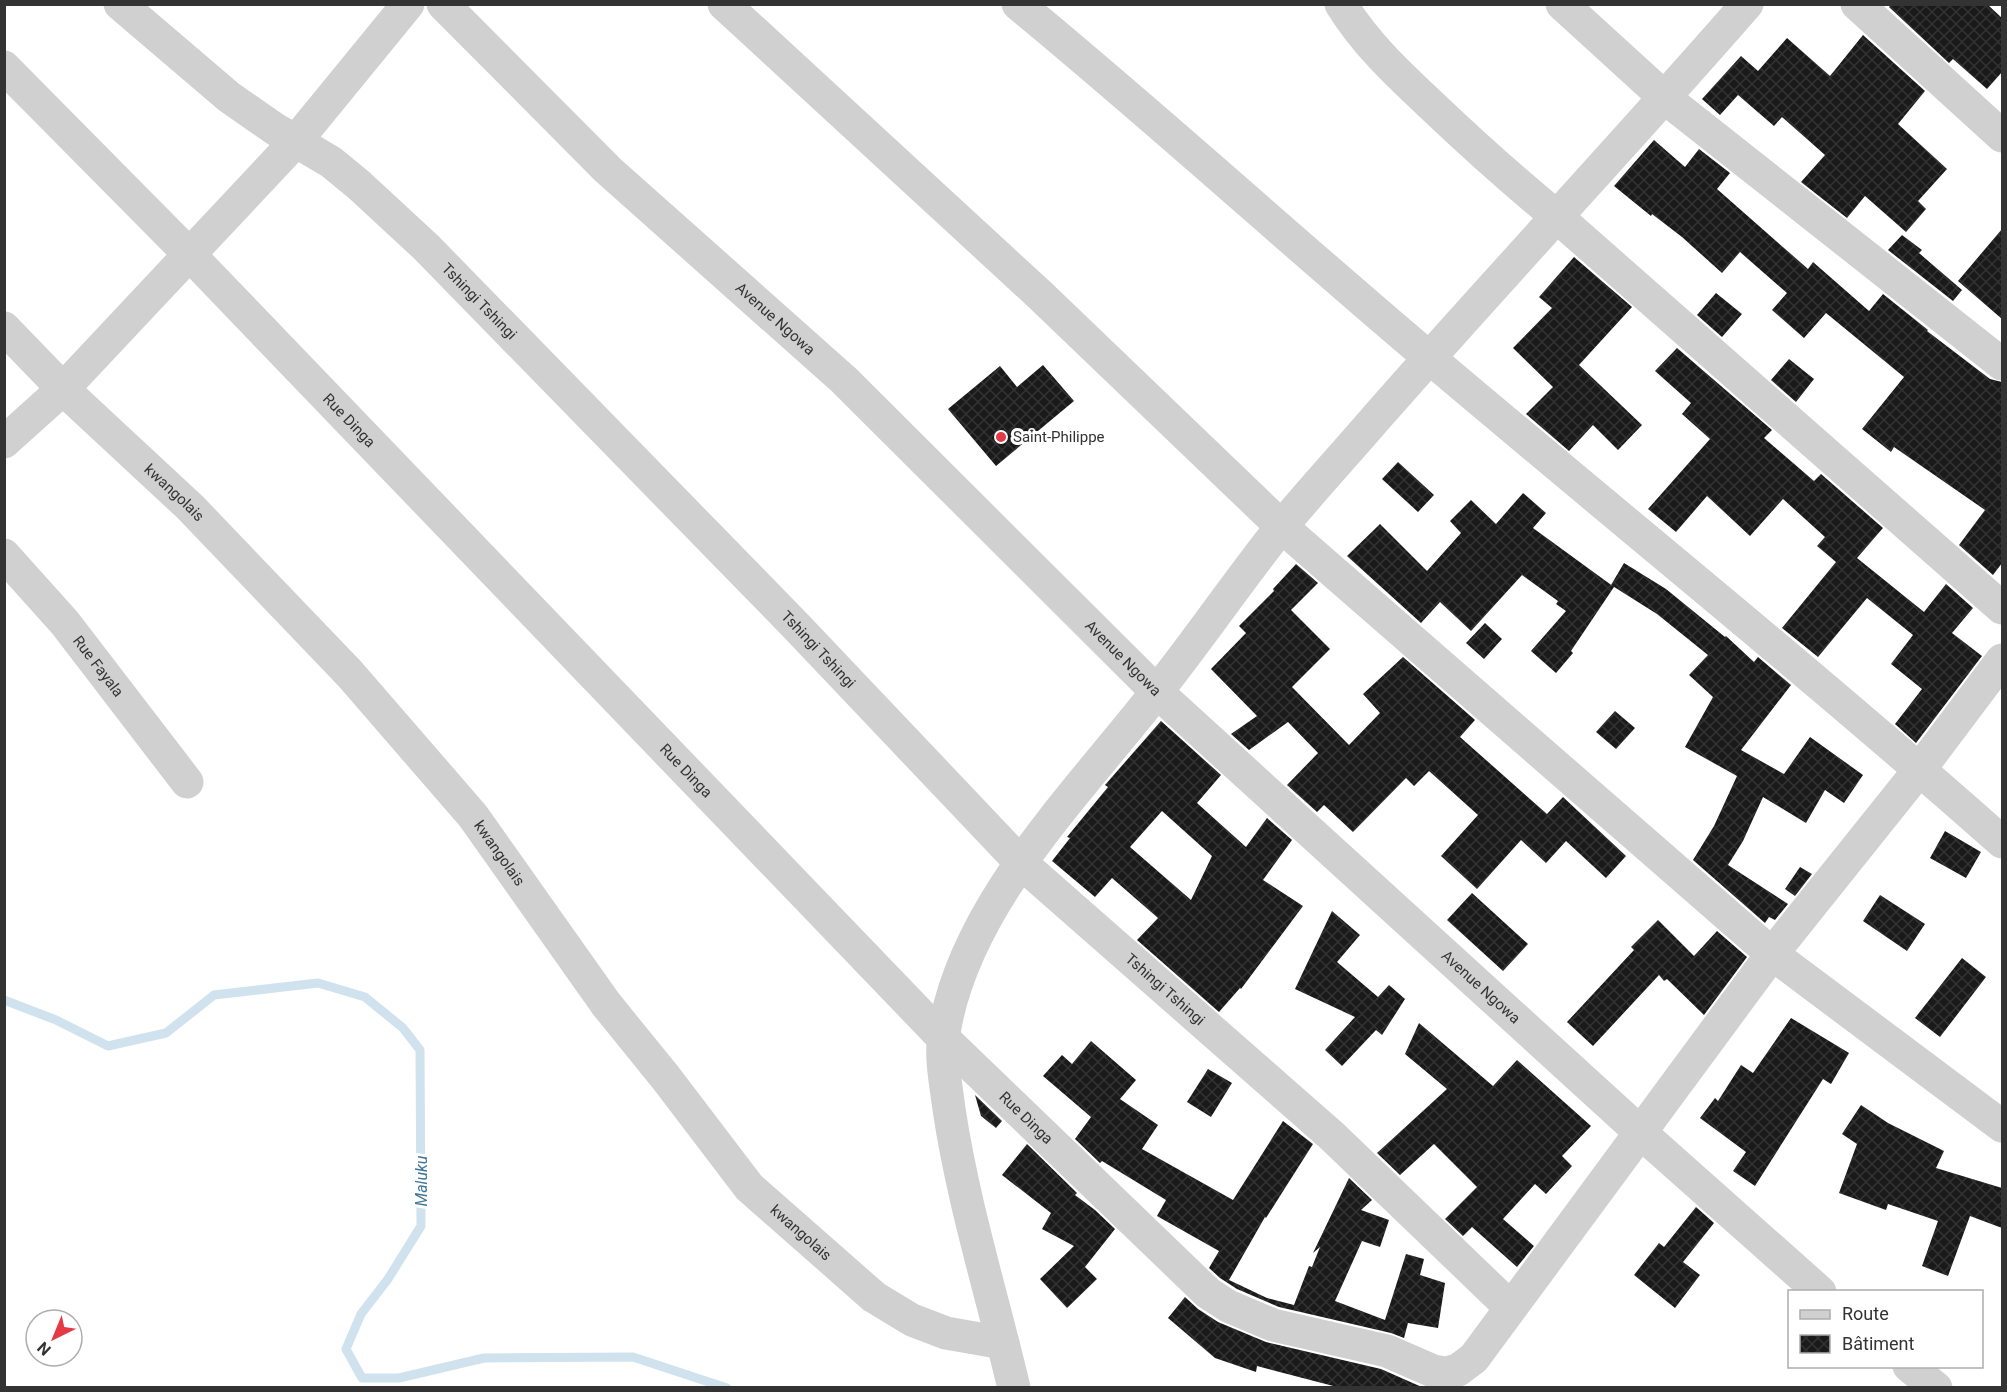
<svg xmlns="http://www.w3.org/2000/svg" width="2007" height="1392" font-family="Roboto,sans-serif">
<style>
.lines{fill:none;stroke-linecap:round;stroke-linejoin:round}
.stream{stroke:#cfe2ee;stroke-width:9}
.building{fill:url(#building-cross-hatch);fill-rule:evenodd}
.minor{stroke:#d0d0d0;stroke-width:33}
.poi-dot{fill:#e63946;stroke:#fff;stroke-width:2}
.labels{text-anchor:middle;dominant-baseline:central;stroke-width:6;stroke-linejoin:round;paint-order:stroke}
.street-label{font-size:15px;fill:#333;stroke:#fff}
.poi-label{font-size:15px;fill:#333;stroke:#fff;text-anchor:start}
.water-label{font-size:16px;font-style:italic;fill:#3f7597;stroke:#fff}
</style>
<defs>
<pattern id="building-cross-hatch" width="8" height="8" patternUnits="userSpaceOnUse" patternTransform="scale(1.5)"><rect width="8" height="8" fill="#1a1a1a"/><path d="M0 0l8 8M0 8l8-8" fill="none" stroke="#333"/></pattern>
</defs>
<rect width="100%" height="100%" fill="#fff"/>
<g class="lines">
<path class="stream" d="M4,1000L56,1020L108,1046L166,1033L214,995L318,983L365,997L403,1028L420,1050L421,1226L388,1279L361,1314L346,1349L362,1378H399L484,1358L633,1357L727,1388"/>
</g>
<path class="building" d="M1891,4L1988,5L2002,18V72L1987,89L1953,59L1949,63L1889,7Z
M1863,35L1925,91L1898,124L1947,169L1918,201L1926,209L1906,232L1865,196L1847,218L1801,182L1825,155L1782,117L1774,126L1738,95L1720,115L1702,99L1741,56L1758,71L1787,38L1830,76Z
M1654,140L1685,167L1699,149L1730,173L1717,189L1808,269L1813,262L1869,311L1883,294L1928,330L1927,331L1990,379L2002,382V563L1993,575L1959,545L1985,510L1894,447L1891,452L1862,429L1904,377L1826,313L1804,338L1772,310L1787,293L1740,252L1722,273L1682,237L1652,214L1651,216L1614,186Z
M2002,229V319L1958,281Z
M1902,235L1922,250L1919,253L1962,290L1953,301L1888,250Z
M1574,257L1632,307L1579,365L1642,425L1618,450L1593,425L1569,451L1526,414L1553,387L1513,348L1552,308L1539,297Z
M1716,293L1742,314L1722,337L1697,315Z
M1677,348L1772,430L1764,438L1814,481L1821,474L1883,528L1857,558L1924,612L1946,584L1973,608L1952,633L1982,656L1916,743L1895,724L1922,689L1891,664L1913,635L1867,598L1818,657L1782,628L1836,562L1817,546L1825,537L1783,499L1750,536L1707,496L1676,532L1648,509L1710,439L1682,414L1691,403L1655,371Z
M1789,359L1814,379L1796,402L1771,380Z
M1043,365L1074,401L996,466L948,409L1000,366L1017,387Z
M1398,462L1434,495L1418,512L1382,479Z
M1523,493L1546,513L1533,528L1614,587L1571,651L1573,653L1556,673L1531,651L1566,611L1556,604L1558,601L1522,575L1471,631L1440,602L1421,623L1347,556L1380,524L1427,571L1461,533L1450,521L1471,500L1496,524Z
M1624,563L1666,589L1725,637L1726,636L1754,662L1758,657L1791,685L1741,750L1784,774L1810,737L1863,775L1844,803L1825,790L1806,823L1763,797L1743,841L1728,865L1788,904L1775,920L1769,917L1765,923L1693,860L1714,826L1737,776L1685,747L1713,697L1689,675L1708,655L1657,614L1611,585Z
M1296,564L1318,583L1291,610L1330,649L1292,687L1349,745L1380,713L1363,694L1403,657L1475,720L1460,737L1547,814L1563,797L1626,856L1606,878L1566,841L1546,863L1521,840L1477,889L1441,856L1478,815L1429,771L1414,786L1406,778L1353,832L1324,805L1317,812L1287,785L1318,753L1288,722L1249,750L1231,734L1257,716L1211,669L1246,633L1239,626L1274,591L1273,589Z
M1485,623L1502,639L1484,659L1466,643Z
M1615,711L1635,728L1616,749L1596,732Z
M1161,721L1221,775L1197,803L1246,847L1267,818L1292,840L1263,880L1303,906L1241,989L1240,988L1219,1012L1137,940L1158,918L1112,878L1095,897L1052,861L1070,838L1067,837L1108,787L1105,785ZM1162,811L1212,856L1191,900L1130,847Z
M1945,831L1981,852L1966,878L1930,858Z
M1800,867L1812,874L1795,896L1785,889Z
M1472,893L1528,944L1503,971L1447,920Z
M1880,895L1925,924L1907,951L1863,921Z
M1332,911L1360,935L1337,962L1378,997L1389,985L1405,999L1382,1035L1376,1030L1342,1066L1325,1050L1355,1017L1295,989Z
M1658,920L1694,956L1717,931L1747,957L1704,1015L1667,979L1664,981L1659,975L1593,1046L1567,1022L1634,950L1631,947Z
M1962,958L1986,977L1940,1037L1915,1018Z
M1791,1018L1849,1053L1831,1084L1823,1079L1755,1186L1733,1171L1746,1152L1700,1118L1715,1098L1718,1101L1741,1065L1753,1073Z
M1419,1023L1493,1086L1517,1060L1591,1126L1562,1156L1572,1166L1546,1194L1535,1184L1503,1219L1534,1246L1517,1267L1472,1227L1463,1236L1445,1219L1477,1187L1434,1144L1400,1175L1377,1153L1447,1089L1405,1054Z
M1091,1041L1136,1080L1120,1099L1158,1125L1142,1149L1233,1200L1283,1121L1313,1144L1266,1218L1265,1217L1229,1280L1267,1298L1294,1305L1309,1266L1312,1267L1320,1247L1313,1253L1349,1178L1372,1200L1361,1210L1389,1220L1380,1247L1362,1241L1335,1301L1385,1320L1406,1254L1424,1259L1420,1275L1445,1283L1438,1328L1408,1323L1404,1338L1391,1333L1279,1307L1237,1289L1220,1278L1209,1268L1219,1251L1157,1216L1166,1200L1102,1161L1100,1163L1075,1139L1091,1117L1043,1076L1062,1055L1072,1064Z
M1208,1069L1232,1083L1211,1117L1187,1102Z
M975,1095L1002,1121L996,1128L981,1116Z
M1861,1105L1888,1123L1944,1151L1936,1168L2002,1188V1228L1970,1216L1948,1276L1922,1266L1938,1221L1888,1204L1886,1210L1839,1193L1857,1144L1842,1134Z
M1027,1144L1077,1193L1075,1195L1095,1210L1115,1229L1085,1267L1097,1279L1067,1308L1040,1279L1074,1246L1042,1229L1051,1213L1002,1175Z
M1696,1207L1714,1223L1683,1262L1700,1275L1675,1308L1634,1275L1659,1243L1664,1247Z
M1185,1297L1198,1309L1218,1322L1266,1342L1381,1369L1424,1388H1341L1257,1366L1256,1372L1215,1358L1168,1318Z"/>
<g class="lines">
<g class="minor">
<path id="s1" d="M120,4L229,97L275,129L331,162L359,185L426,247L796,626L1020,862L1332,1136L1510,1307"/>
<path id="s2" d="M443,4L608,170L844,380L1157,692L1641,1133L1820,1292"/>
<path d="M724,4L1040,295L1282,527L1772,954L2002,1126"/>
<path d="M1018,4C1159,120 1293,243 1432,360C1622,521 1816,677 2002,842"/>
<path d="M1341,4C1365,43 1396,72 1429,103C1470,142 1512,180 1556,216L2002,608"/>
<path d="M1562,4L1665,98L2002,364"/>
<path d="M1857,4L2002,136"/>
<path id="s3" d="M4,67L189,254L943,1038L1208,1293L1228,1306L1273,1325L1387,1351L1433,1371L1446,1373L1458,1370L1474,1358L1772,954L1920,769L2002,660"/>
<path id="s4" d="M4,328L63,389L190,507L350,674L473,816L606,1004L666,1078L749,1187L874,1297L912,1320L946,1333L1003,1343"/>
<path d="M4,442L63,389L296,141L408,4"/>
<path id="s5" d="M4,555L65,623L187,782"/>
<path d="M1909,1366L1936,1388"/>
<path d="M1014,1388C992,1295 963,1203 949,1109C946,1085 940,1057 944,1033C964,905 1078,793 1155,694C1199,639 1238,581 1282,526C1313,489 1345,454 1376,418C1498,279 1625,144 1747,4"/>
</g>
</g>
<circle class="poi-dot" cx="1001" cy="437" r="6"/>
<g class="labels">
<g class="street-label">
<text stroke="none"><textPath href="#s1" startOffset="468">Tshingi Tshingi</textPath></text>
<text stroke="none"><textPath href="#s2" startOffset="458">Avenue Ngowa</textPath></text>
<text stroke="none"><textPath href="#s3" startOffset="494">Rue Dinga</textPath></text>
<text stroke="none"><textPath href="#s4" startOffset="237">kwangolais</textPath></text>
<text stroke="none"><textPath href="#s1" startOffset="954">Tshingi Tshingi</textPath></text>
<text stroke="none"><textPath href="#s2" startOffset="944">Avenue Ngowa</textPath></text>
<text stroke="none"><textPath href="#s5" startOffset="146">Rue Fayala</textPath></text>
<text stroke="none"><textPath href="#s3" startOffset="980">Rue Dinga</textPath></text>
<text stroke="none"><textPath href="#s4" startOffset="723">kwangolais</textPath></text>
<text stroke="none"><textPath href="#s2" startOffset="1430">Avenue Ngowa</textPath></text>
<text stroke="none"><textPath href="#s1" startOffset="1440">Tshingi Tshingi</textPath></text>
<text stroke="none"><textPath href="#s3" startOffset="1466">Rue Dinga</textPath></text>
<text stroke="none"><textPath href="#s4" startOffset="1209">kwangolais</textPath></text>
</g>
<g class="poi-label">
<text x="1013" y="437">Saint-Philippe</text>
</g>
<g class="water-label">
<text transform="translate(421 1181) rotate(-90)">Maluku</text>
</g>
</g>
<rect width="2007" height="1392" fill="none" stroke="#333333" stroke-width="12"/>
<rect x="1788" y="1290" width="195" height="78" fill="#ffffff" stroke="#adadad" stroke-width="1.5"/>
<rect x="1800" y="1310" width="30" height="9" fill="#d0d0d0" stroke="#adadad" stroke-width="1.5"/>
<text x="1842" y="1320" font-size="18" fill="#333333">Route</text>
<rect x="1800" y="1335" width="30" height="18" fill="url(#building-cross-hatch)" stroke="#adadad" stroke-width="1.5"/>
<text x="1842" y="1350" font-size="18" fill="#333333">Bâtiment</text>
<g transform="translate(54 1338) rotate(223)"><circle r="28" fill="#ffffff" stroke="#adadad" stroke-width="1.5"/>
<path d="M0-4.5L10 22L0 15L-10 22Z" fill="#e63946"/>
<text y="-9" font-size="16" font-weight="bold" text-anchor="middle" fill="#333333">N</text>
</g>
</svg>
